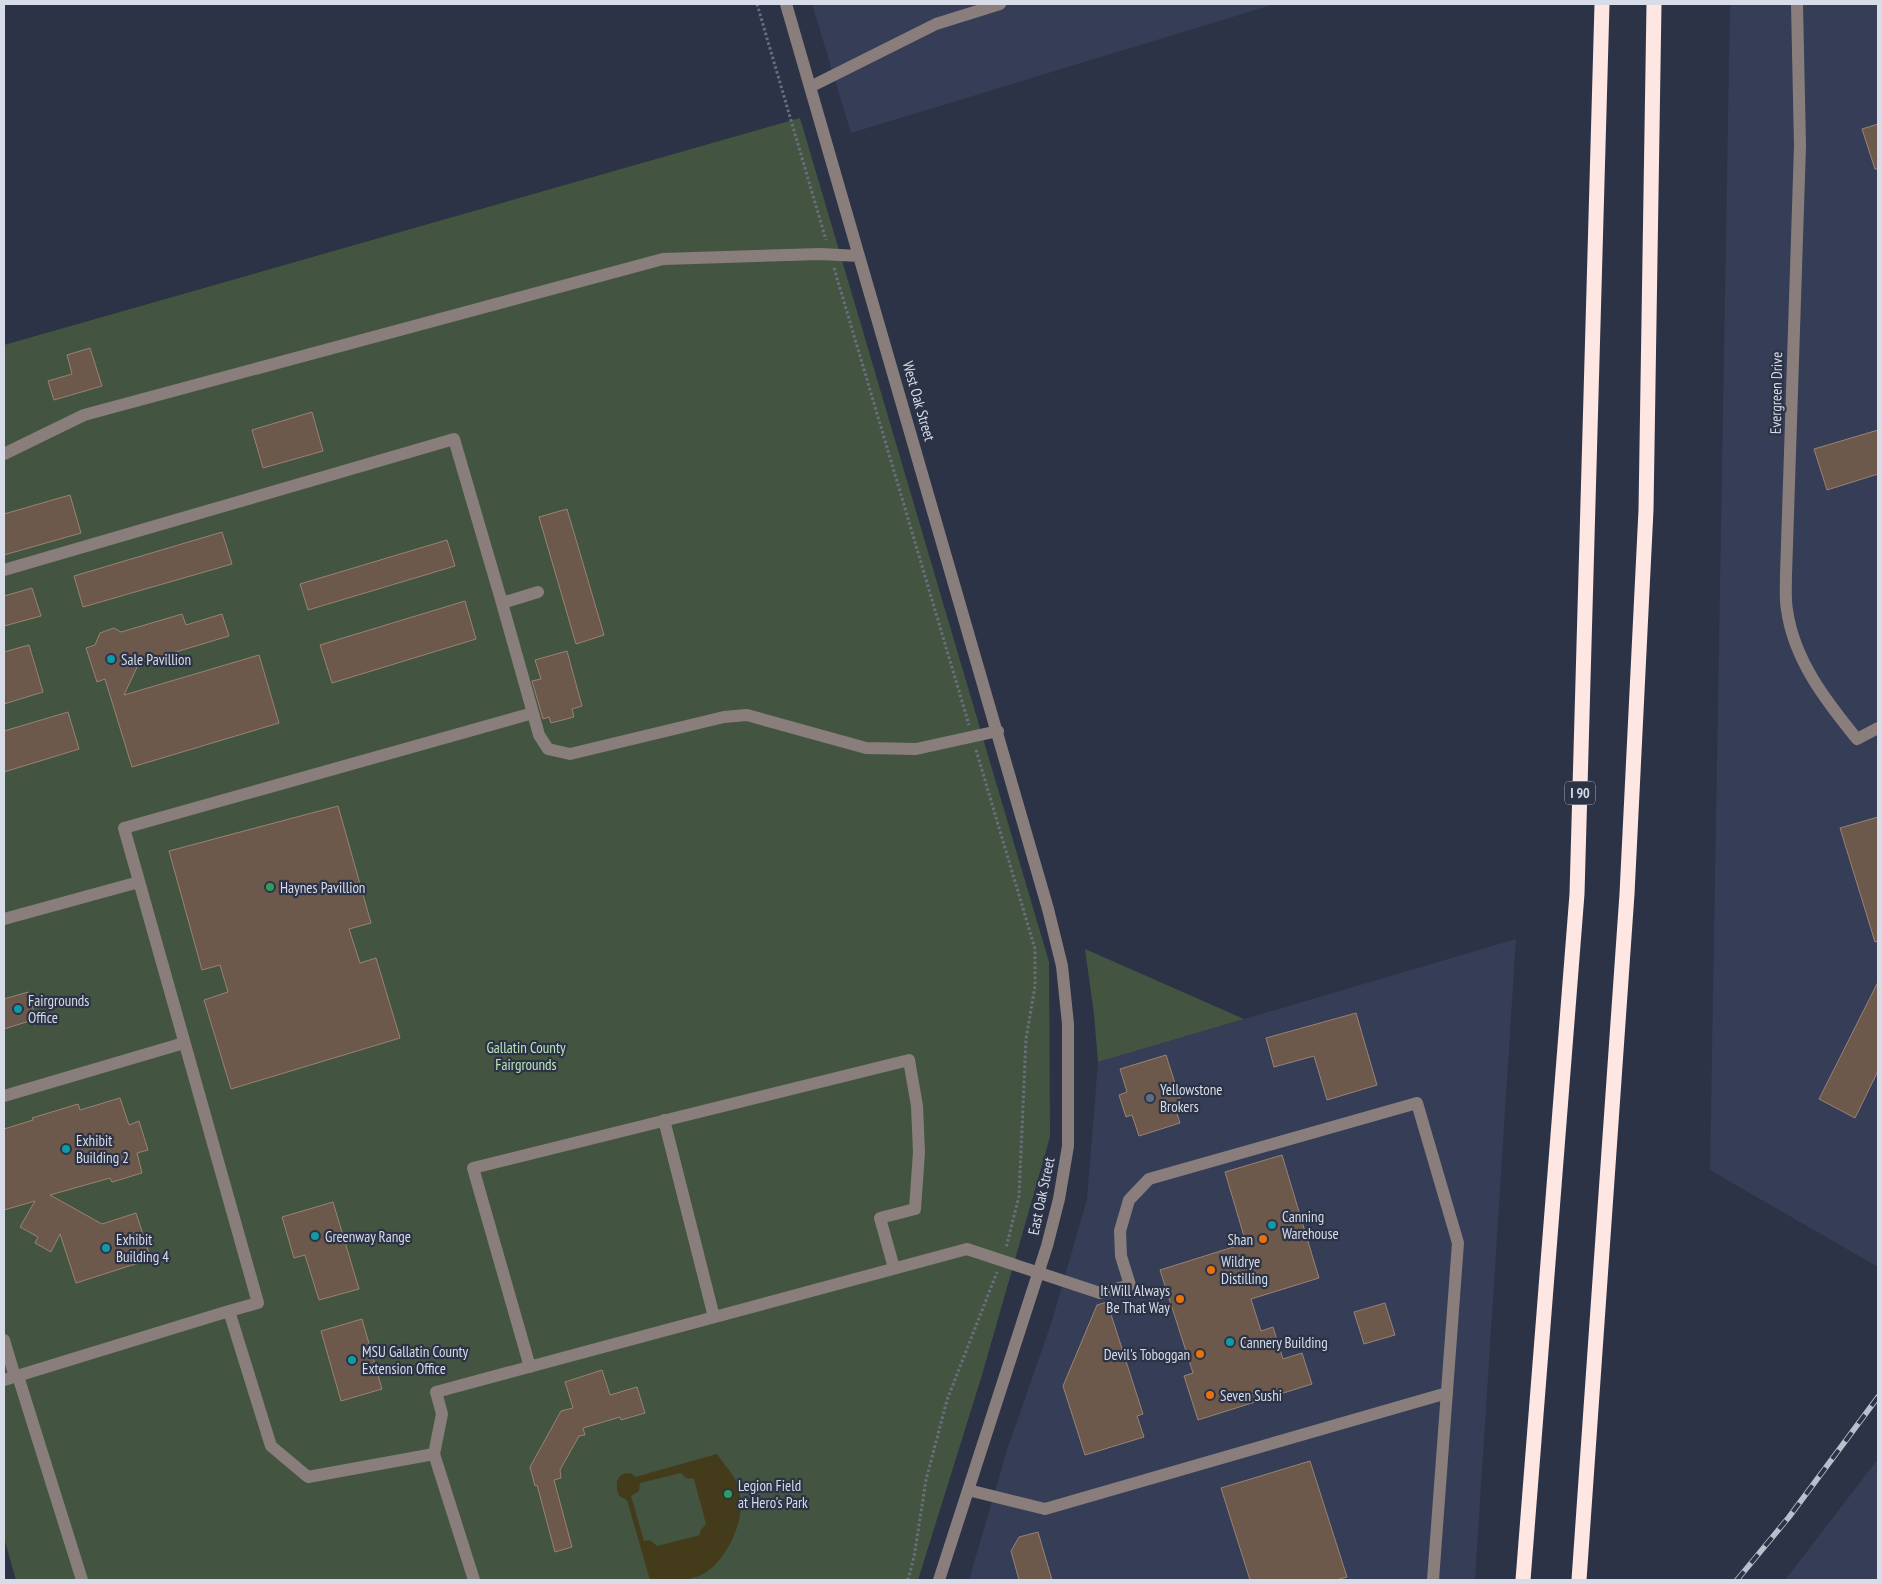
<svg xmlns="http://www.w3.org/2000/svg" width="1882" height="1584" font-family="'PT Sans Narrow',sans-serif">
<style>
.built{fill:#353e56}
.green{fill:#435541}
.sand{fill:#443b1b;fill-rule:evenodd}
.building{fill:#6d594b;stroke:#998274}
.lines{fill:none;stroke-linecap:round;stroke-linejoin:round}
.path{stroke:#686f7f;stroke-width:3;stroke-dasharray:2.5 2.5;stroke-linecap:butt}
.minor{stroke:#8a7e7c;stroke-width:12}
.highway{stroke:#fee6e3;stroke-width:15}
.rail-casing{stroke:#b9bfcc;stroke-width:5.5}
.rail{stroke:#2c3346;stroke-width:4;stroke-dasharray:11;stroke-linecap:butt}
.culture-dot{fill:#0f9aa8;stroke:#2c3346;stroke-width:2}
.leisure-dot{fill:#2e9e5b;stroke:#2c3346;stroke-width:2}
.service-dot{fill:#5c6f8a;stroke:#2c3346;stroke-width:2}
.food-dot{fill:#e8710a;stroke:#2c3346;stroke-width:2}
.labels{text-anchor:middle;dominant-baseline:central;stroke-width:4.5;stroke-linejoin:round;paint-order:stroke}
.shield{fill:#2c3346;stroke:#a4a9b7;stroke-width:1}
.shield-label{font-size:14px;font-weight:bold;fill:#d7dce8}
.street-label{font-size:15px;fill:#d7dce8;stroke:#2c3346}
.poi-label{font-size:15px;fill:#d7dce8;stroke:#2c3346;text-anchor:start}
.park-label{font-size:15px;fill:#bae6b4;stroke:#2c3346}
</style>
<rect width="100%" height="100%" fill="#2c3346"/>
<path class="built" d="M812,4H1275L851,133Z
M1730,4H1878V1267L1710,1170Z
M1516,939L1475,1580H969L1007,1450L1052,1321L1087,1199L1098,1062Z
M1878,1459V1580H1785Z"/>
<path class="green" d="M800,118L1049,962L1050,1137L982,1375L918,1580H16L4,1538V345Z
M1085,949L1244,1019L1098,1062L1094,1014Z"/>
<path class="sand" d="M717,1454C722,1462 730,1470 735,1479C746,1503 740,1527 727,1549C720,1560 710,1573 696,1577C682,1582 666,1580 650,1580L627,1500L619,1496C615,1484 615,1473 631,1473L635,1477ZM681,1473L686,1478L694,1479L706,1524L700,1531V1535L657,1546L650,1540L644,1541L631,1496L639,1491L640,1483Z"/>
<path class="building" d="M1878,124V169H1875L1862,129Z
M90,348L102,386L54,400L48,381L72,374L67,355Z
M312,412L323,451L263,468L252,430Z
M1878,430V474L1827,490L1814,449Z
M70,495L81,533L4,555V514Z
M567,509L604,635L576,644L539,517Z
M222,532L232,564L83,607L74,576Z
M447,540L455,566L308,610L300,584Z
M32,588L41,616L4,626V596Z
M465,601L476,639L332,683L320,645Z
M182,614L186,625L222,614L229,636L139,663L124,695L259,655L279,723L132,767L105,679L97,682L86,648L95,645L100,633L114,628L121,632Z
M29,645L43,692L4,704V652Z
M567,651L582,706L572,709L574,717L551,723L549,717L543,719L532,681L541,679L535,660Z
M68,712L79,749L4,772V731Z
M338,806L371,923L349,929L360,963L376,958L400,1038L231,1089L204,1000L228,992L220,965L202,970L169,851Z
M1878,817V941L1875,942L1840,828Z
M1878,982V1071L1855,1118L1819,1099Z
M28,992L36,1019L4,1029V999Z
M1356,1013L1377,1085L1327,1100L1314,1056L1274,1067L1266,1038Z
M1166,1055L1181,1102L1174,1104L1180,1123L1139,1136L1132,1115L1126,1117L1119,1095L1127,1092L1120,1069Z
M120,1098L129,1125L139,1121L148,1150L137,1153L142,1173L112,1182L110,1178L50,1195L102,1224L136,1213L151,1259L76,1283L60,1234L51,1252L35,1243L38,1237L20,1227L35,1201L4,1210V1129L33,1120L32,1118L78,1104L80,1110Z
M1282,1155L1319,1278L1251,1299L1261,1331L1273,1327L1283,1359L1302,1353L1312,1384L1198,1420L1184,1376L1193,1373L1160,1270L1246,1243L1225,1172Z
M333,1202L359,1289L319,1300L305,1255L294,1258L282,1217Z
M1107,1302L1143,1414L1137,1416L1144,1437L1085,1455L1063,1386L1097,1305Z
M1385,1303L1395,1335L1364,1344L1354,1312Z
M362,1319L382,1389L341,1401L321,1331Z
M602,1370L610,1395L637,1387L645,1413L621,1420L620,1417L583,1428L585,1435L579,1436L560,1470L561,1478L554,1480L572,1547L555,1552L537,1485L535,1486L530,1467L561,1411L573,1408L565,1382Z
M1310,1461L1347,1577L1336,1580H1250L1221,1488Z
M1038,1532L1052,1580H1019L1011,1551L1019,1537Z"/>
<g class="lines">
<path class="path" d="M757,4L826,240
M834,268L969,725
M976,750L1035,949V986L1026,1039L1019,1196L1006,1248
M908,1580L914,1557L926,1480L947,1400L997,1272"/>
<path class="minor" d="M786,4L1048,909L1062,966L1068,1024V1146L1059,1199L1047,1246L939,1580
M1797,4L1800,146L1786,575C1786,587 1785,599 1787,610C1794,660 1826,701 1857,739L1878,728
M810,87L936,24L1000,4
M4,454L84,415L663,259L821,254L859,256
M4,570L454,439L502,603
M533,713L539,735L548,749L570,754L724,717L747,715L866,748L916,749L998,731
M4,919L139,882
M4,1096L184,1043
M664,1120L714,1317
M229,1311L258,1303L124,828L533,713L502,603L538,592
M4,1340L15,1377
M530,1367L473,1168L909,1060L917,1106L919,1152L915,1209L880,1218L894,1268
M18,1376L82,1580
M4,1380L229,1311L271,1446L308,1477L434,1454L442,1414L436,1392L967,1249L1100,1293L1130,1285L1121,1256L1120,1231L1129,1200L1149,1179L1417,1103L1458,1243L1433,1580
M434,1454L474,1580
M968,1490L1045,1509L1447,1393"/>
<path class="highway" d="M1523,1580L1577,894L1602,4
M1579,1580L1627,894L1646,510L1654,4"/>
<defs>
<path id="rail" d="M1737,1580L1789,1517L1878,1397"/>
</defs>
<use href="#rail" class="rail-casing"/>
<use href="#rail" class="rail"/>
</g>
<g class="culture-dot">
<circle cx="111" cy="659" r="5"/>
<circle cx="18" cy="1009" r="5"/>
<circle cx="66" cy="1149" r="5"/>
<circle cx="1272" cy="1225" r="5"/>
<circle cx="315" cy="1236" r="5"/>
<circle cx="106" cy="1248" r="5"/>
<circle cx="1230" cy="1342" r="5"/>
<circle cx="352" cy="1360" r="5"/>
</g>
<g class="leisure-dot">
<circle cx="270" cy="887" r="5"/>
<circle cx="728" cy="1494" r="5"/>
</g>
<circle class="service-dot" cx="1150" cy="1098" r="5"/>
<g class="food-dot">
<circle cx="1263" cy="1239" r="5"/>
<circle cx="1211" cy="1270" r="5"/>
<circle cx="1180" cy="1299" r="5"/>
<circle cx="1200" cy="1354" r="5"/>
<circle cx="1210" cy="1395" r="5"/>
</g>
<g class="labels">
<rect class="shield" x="1565" y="781.5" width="30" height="23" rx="4"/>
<g class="shield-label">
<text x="1580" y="793">I 90</text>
</g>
<g class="street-label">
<text transform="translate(1776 393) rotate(-89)">Evergreen Drive</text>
<text transform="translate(919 401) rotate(74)">West Oak Street</text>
<text transform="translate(1041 1196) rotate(-78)">East Oak Street</text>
</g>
<g class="poi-label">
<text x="121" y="659">Sale Pavillion</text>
<text x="280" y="887">Haynes Pavillion</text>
<text x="28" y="1000">Fairgrounds<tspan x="28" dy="17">Office</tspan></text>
<text x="1160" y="1089">Yellowstone<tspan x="1160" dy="17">Brokers</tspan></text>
<text x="76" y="1140">Exhibit<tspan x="76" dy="17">Building 2</tspan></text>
<text x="1282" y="1216">Canning<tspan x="1282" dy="17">Warehouse</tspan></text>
<text x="325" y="1236">Greenway Range</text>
<text x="116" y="1239">Exhibit<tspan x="116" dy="17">Building 4</tspan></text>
<text x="1253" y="1239" text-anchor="end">Shan</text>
<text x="1221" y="1261">Wildrye<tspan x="1221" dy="17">Distilling</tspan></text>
<text x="1170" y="1290" text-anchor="end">It Will Always<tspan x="1170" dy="17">Be That Way</tspan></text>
<text x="1240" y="1342">Cannery Building</text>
<text x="362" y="1351">MSU Gallatin County<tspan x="362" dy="17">Extension Office</tspan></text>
<text x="1190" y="1354" text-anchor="end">Devil's Toboggan</text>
<text x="1220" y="1395">Seven Sushi</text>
<text x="738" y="1485">Legion Field<tspan x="738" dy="17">at Hero's Park</tspan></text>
</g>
<g class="park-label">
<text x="526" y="1047">Gallatin County<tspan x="526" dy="17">Fairgrounds</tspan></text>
</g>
</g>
<rect width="1882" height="1584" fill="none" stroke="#d7dce8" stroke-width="10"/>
</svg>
